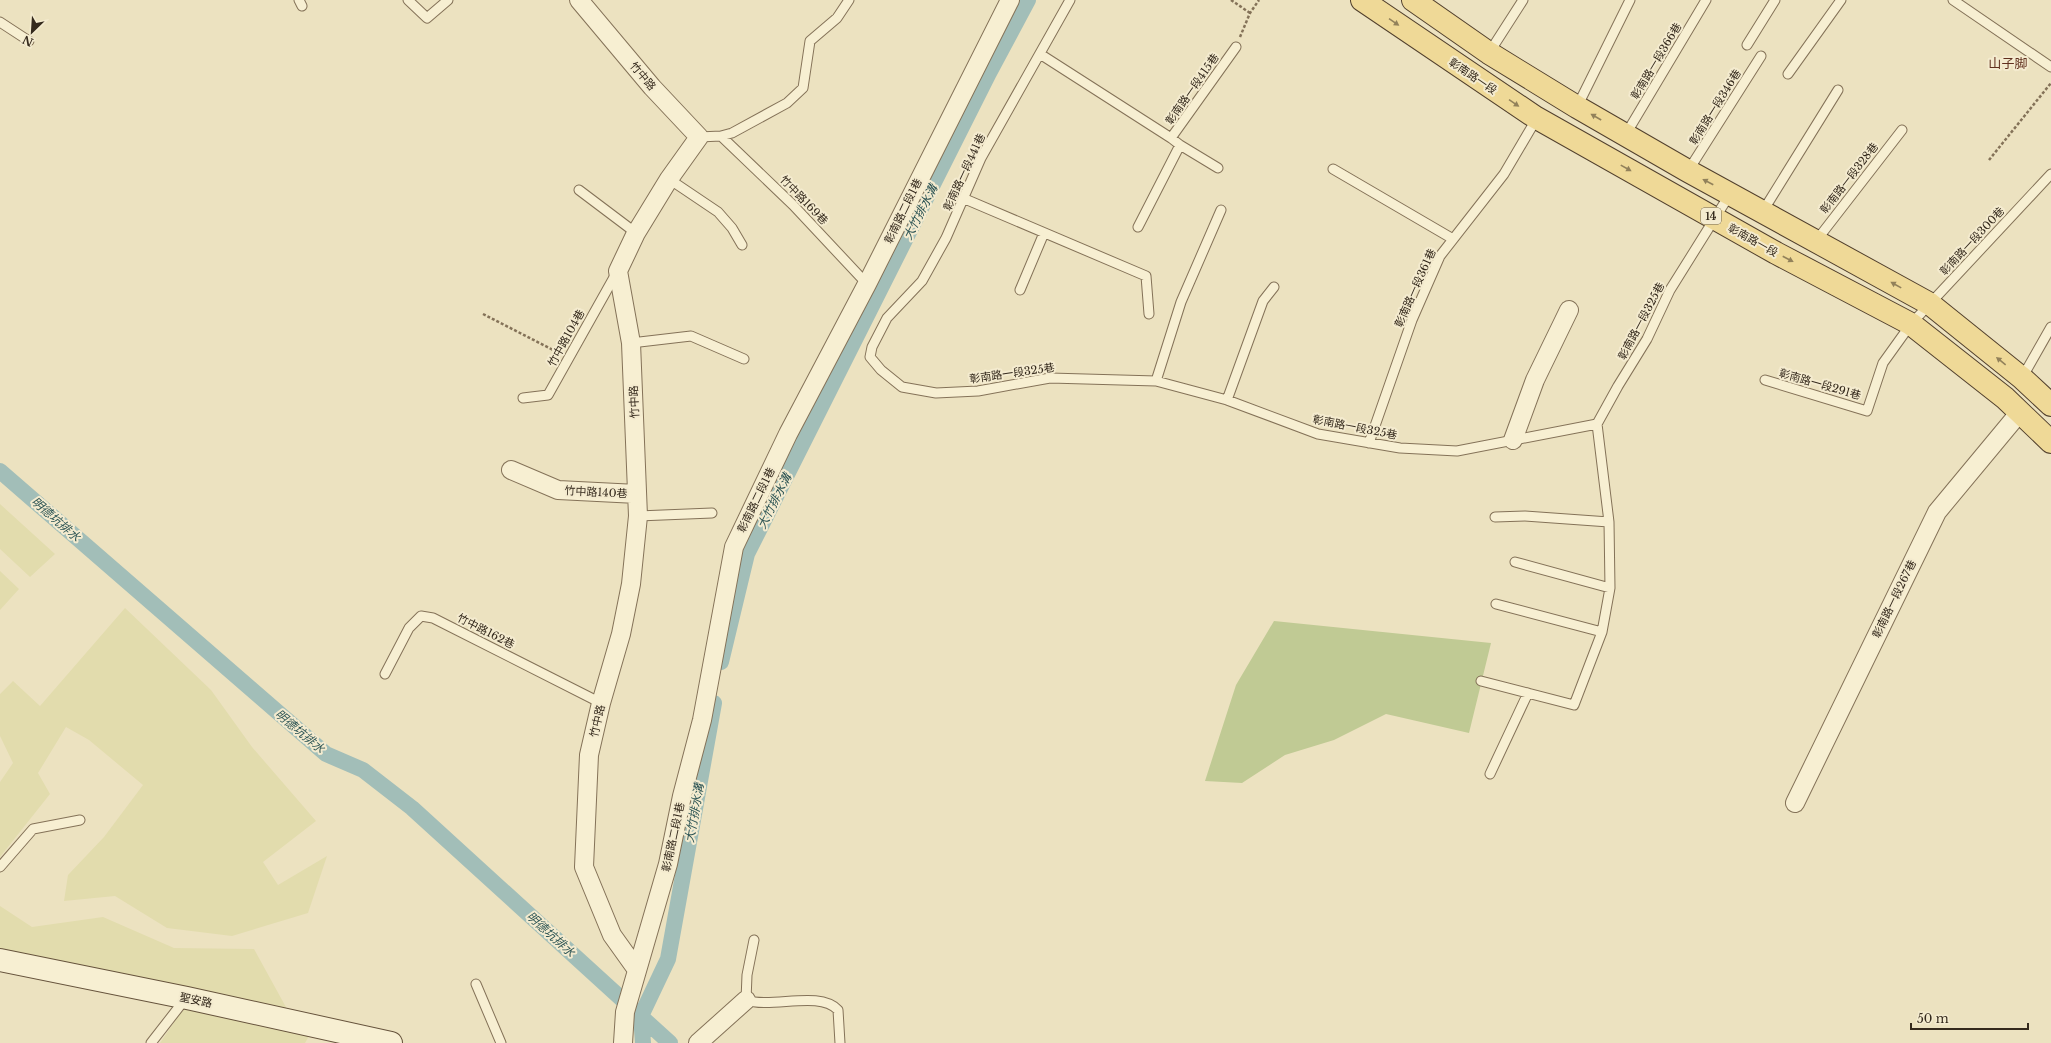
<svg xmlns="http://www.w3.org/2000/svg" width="2051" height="1043" font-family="'Libre Baskerville','Noto Sans TC',serif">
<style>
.farmland{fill:#e2dcad}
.green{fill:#c0ca94}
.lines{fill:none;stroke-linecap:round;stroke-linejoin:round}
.canal{stroke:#a2beb8;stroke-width:16}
.lane-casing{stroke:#847258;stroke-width:11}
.street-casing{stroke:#847258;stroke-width:20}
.secondary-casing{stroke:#66533c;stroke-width:24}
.primary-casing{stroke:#52402d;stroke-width:24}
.path{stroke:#847258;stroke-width:2.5;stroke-dasharray:3 2;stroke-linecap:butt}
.lane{stroke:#f7efd2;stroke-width:9}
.street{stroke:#f7efd2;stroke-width:18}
.secondary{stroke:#f7efd2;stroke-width:22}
.primary{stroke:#efd997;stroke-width:22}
.oneway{fill:#92815a}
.labels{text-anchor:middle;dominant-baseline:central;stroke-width:4;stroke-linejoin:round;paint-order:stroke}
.shield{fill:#f4ebcf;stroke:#6e6352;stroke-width:1}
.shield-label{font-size:10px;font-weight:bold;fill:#34291c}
.street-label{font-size:11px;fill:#34291c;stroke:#f4ebcf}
.water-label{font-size:12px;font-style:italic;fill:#2c5454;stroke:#f4ebcf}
.quarter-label{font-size:13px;fill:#602f1d;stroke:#f4ebcf}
</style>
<rect width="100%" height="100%" fill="#ece2c0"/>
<path class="farmland" d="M0,504L55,554L30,577L0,549Z
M0,571L19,589L0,610Z
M125,608L211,690L252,747L316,821L263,862L278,885L327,856L308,913L232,936L167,928L115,896L64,901L68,875L104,837L143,785L89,740L66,727L38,773L50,794L0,857V782L13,763L0,736V694L13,681L40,706Z
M0,906L32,927L103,917L174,948L254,949L287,1009L0,957Z
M183,1009L309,1036L305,1043H160Z"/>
<path class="green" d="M1274,621L1491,643L1469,733L1386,714L1334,740L1285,755L1242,783L1205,781L1236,685Z"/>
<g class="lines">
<path class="canal" d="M0,471L326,754L363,770L412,808L670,1043
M721,662L747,554L989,73L1028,0
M643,1043L641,1016L668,959L714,703"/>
<defs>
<path id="lane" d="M299,0L302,6
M408,0L427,18L448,0
M1070,0L981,158L946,238L922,281L887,318L872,347L870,357L881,370L902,387L936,393L978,391L1050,378L1156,381L1227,400L1318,434L1400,448L1457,451L1597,424L1618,386L1647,339L1670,290L1730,194
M1953,0L2051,67
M0,22L29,41
M1747,45L1775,0
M1489,53L1523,0
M1040,54L1171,138L1236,47
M1788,74L1841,0
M1577,107L1630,0
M1626,134L1706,0
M721,136L793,205L867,284
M699,137L721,136L732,133L787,103L803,88L810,41L837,18L849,0
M1180,145L1218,168
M1333,169L1453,239
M1688,171L1761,56
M669,179L718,212L732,228L742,245
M579,190L636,233
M965,199L1146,276L1149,314
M1763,211L1838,90
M1138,227L1180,145L1171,138
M1816,241L1902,130
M1020,290L1044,233
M631,343L691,336L744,359
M2022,378L2051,327
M1765,380L1867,411L1883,363L1911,324L2051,174
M1156,381L1181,302L1221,210
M523,398L548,395L617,272
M1227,400L1263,301L1274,287
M1369,443L1412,320L1440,256L1504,174L1537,118
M638,516L712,513
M1495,517L1525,516L1609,522
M1515,562L1610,588
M1496,604L1602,632
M385,674L409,628L421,616L433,618L601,703
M1481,681L1574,705L1602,632L1610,588L1609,522L1597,424
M1490,774L1528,693
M0,867L33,829L80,820
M754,940L747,975L746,1000C772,1009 819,990 838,1010L840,1043
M476,984L501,1043
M151,1043L186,998"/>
<path id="street" d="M579,0L652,87L699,137L669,179L636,233L618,271L631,343L638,516L631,584L621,634L601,703L589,755L584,867L612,935L637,970
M1513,440L1535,380L1569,310
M511,470L558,490L637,494
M1795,803L1937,512L2020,412
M623,1043L625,1012L668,864L682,796L702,720L734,547L788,434L867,284L1010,0
M698,1043L746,1000"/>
<path id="secondary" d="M0,960L187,998L391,1043"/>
<path id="primary" d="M1362,0L1535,117L1776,253L1911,324L2005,398L2051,442
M1413,0L1489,53L1577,107L1688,171L1930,304L2022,378L2051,405"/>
</defs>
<use href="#lane" class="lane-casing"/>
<use href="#street" class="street-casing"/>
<use href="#secondary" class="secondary-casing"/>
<use href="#primary" class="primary-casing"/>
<path class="path" d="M1231,0L1250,13
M1240,37L1250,13L1259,0
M1989,160L2051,83
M483,314L559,353"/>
<use href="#lane" class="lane"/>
<use href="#street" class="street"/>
<use href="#secondary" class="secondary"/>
<use href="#primary" class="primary"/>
</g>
<defs><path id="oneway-solid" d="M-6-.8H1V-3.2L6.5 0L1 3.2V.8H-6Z"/></defs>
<g class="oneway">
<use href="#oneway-solid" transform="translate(1394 22) rotate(34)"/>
<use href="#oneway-solid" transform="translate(1514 103) rotate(34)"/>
<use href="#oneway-solid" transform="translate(1596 117) rotate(-150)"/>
<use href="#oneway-solid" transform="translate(1626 168) rotate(29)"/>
<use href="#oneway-solid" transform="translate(1708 182) rotate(-152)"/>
<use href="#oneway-solid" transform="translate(1788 259) rotate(28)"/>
<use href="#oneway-solid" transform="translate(1896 285) rotate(-151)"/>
<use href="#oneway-solid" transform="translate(2001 361) rotate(-141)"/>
</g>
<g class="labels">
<rect class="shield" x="1701" y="208" width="20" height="16" rx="3"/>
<g class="shield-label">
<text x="1711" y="216">14</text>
</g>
<g class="street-label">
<text transform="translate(1656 61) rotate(-59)">彰南路一段366巷</text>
<text transform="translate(643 76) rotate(50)">竹中路</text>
<text transform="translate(1473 76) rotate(34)">彰南路一段</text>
<text transform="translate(1192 89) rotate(-55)">彰南路一段415巷</text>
<text transform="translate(1715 107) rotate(-58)">彰南路一段346巷</text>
<text transform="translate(964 172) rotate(-65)">彰南路一段441巷</text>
<text transform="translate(1849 178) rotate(-52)">彰南路一段328巷</text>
<text transform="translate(804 200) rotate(46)">竹中路169巷</text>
<text transform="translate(903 211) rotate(-64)">彰南路二段1巷</text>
<text transform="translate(1753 240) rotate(29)">彰南路一段</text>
<text transform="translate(1972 241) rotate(-47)">彰南路一段300巷</text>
<text transform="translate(1415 288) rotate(-66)">彰南路一段361巷</text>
<text transform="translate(1641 321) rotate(-62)">彰南路一段325巷</text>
<text transform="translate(566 338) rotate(-61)">竹中路104巷</text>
<text transform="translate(1012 373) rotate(-8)">彰南路一段325巷</text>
<text transform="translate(1820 384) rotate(16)">彰南路一段291巷</text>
<text transform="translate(634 402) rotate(-93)">竹中路</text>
<text transform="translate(1355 427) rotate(11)">彰南路一段325巷</text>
<text transform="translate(596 492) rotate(3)">竹中路140巷</text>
<text transform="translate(756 500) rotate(-64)">彰南路二段1巷</text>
<text transform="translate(1894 599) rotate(-64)">彰南路一段267巷</text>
<text transform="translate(486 631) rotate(27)">竹中路162巷</text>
<text transform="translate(597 721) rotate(-77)">竹中路</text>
<text transform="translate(673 837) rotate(-78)">彰南路二段1巷</text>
<text transform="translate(196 1000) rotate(12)">聖安路</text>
</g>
<g class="water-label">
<text transform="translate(920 212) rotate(-63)">大竹排水溝</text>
<text transform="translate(774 501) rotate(-63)">大竹排水溝</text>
<text transform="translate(56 519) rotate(41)">明德坑排水</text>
<text transform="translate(300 731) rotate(40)">明德坑排水</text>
<text transform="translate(694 813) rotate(-80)">大竹排水溝</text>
<text transform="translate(551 934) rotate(42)">明德坑排水</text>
</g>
<g class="quarter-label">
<text x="2008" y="63">山子脚</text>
</g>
</g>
<g transform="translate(32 32) rotate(205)" stroke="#f4ebcf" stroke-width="3" paint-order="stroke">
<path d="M0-3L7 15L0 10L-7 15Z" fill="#34291c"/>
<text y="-6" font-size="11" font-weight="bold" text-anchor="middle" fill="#34291c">N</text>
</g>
<path d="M1911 1023v6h117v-6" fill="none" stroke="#34291c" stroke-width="2"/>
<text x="1917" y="1023" font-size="12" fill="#34291c" stroke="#f4ebcf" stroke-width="3" paint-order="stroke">50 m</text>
</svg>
